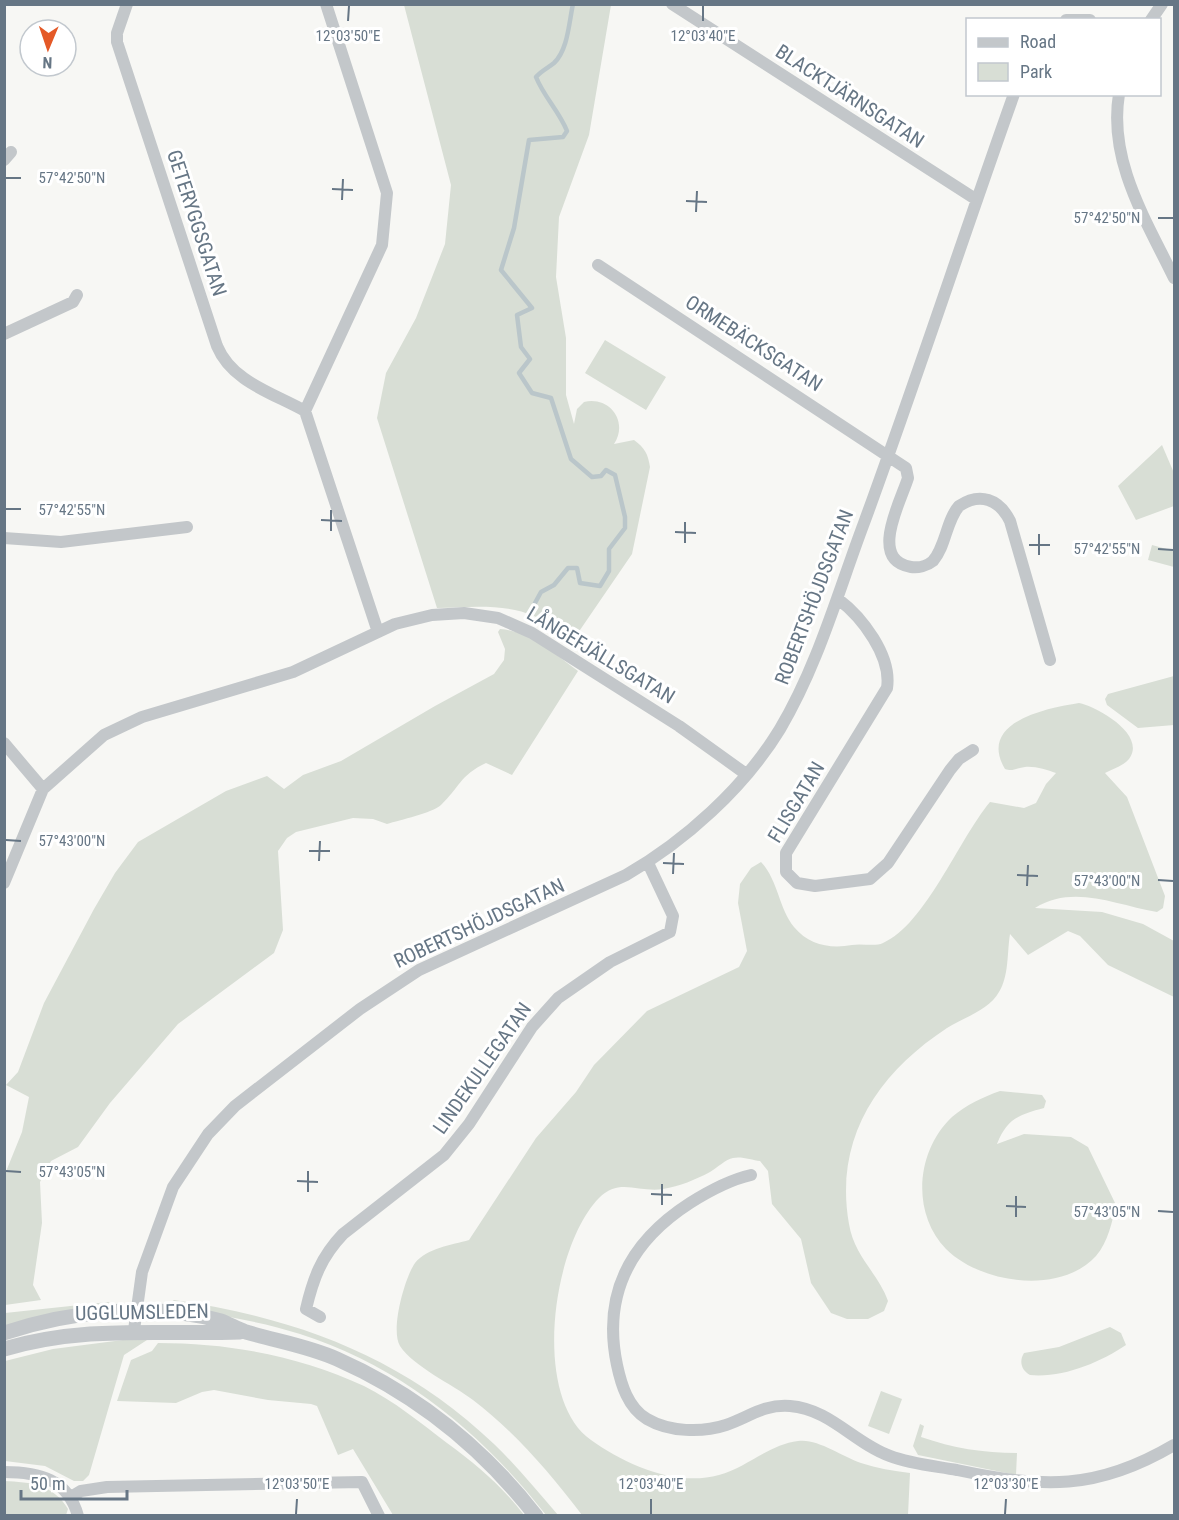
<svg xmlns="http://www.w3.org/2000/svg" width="1179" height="1520" font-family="'Roboto Condensed',sans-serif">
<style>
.green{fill:#d8ded5}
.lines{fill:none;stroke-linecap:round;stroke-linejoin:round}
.stream{stroke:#bac6ca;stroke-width:4.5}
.minor{stroke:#c3c7ca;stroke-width:12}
.tertiary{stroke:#c3c7ca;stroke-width:15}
.ticks{fill:none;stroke:#667685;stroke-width:2}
.labels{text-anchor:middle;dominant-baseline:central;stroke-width:6;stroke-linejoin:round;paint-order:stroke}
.street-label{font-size:20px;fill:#667685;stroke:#fff}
.ticks-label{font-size:15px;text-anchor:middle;fill:#667685;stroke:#fff;stroke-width:6;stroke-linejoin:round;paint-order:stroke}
</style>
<rect width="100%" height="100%" fill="#f7f7f4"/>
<path class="green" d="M404,5H611L589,135L559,217L556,277L566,338V395L574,424L577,409L584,402C609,396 629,421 614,444L634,440C645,448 648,454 650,467L632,554L580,630C564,640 549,622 534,616C505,603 468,607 437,608L377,418L386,373L416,318L445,244L451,185Z
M605,340L666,377L646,410L585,373Z
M1162,445L1174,473V506L1136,520L1118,486Z
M1152,545L1174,551V567L1148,560Z
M500,629C530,631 555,654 578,671L512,775L486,763C460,775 459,788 441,805C432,813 400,820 387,824L373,819L353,818L296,832L287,838L278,851L283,930L274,953L178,1024L110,1103L78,1147L51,1161L40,1182L42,1223L33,1285L41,1300L5,1305V1174L22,1132L29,1097L6,1085L18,1072L44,1003L94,909L115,873L138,842L226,791L267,776L284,789L303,775L341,761L435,706L494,674L504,660L505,649L498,632Z
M1174,676V725L1138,728L1107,705L1105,699L1108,694Z
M1079,703C1098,707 1147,735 1129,759C1123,766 1113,769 1105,773L1127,797L1165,896L1163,908L1157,912C1115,905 1074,884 1035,908L1102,912L1143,924L1174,941V997L1108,965L1080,936L1068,931L1028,955L1010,934C1007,953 1009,976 999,992C989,1010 963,1018 947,1028C877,1074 834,1139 849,1224C854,1256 878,1273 888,1301L884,1311L868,1319H847L831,1313L811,1283L801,1239L772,1204L768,1171L760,1161C752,1160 741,1156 733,1158C726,1159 717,1168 710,1172C695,1180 680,1186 663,1189C639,1193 619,1177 599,1198C552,1246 531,1398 591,1440C626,1465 676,1487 719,1475C746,1468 770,1444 798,1441C817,1438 841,1456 861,1463C877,1468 893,1471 910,1473L908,1515H582C548,1471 517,1434 473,1400C452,1384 414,1367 400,1346C390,1330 405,1277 415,1263C427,1248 452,1245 469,1240L536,1138L576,1092L594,1065L647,1011L739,967L747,951L738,903L740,884L751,868L761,862C778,880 779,909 794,927C809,945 830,949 852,945C862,943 875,947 883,943C925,925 959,839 990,802L1024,808L1036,803L1046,784L1056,773C1047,770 1035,766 1025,767C1016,768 1013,772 1005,769C977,722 1047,708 1079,703Z
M1000,1091L1042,1095L1046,1101L1044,1108C1018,1115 1007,1119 997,1144L1024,1134L1071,1137L1088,1147L1116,1205C1112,1222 1108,1242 1096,1256C1061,1295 981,1284 946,1249C911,1213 916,1151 952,1117C966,1105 983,1097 1000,1091Z
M174,1300C297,1318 403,1357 494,1444C517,1466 537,1491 558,1515H546C482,1433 401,1366 300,1334C257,1320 210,1314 166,1306Z
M108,1302L113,1304L5,1326V1313Z
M1110,1327L1121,1333L1126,1345C1099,1363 1063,1378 1030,1375C1021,1370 1019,1361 1024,1353L1059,1347Z
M146,1337L147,1340L124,1355L89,1475L83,1481H74L45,1466L5,1461V1361L53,1349Z
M158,1343C229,1343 300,1356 364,1386C394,1401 421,1423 447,1443C476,1464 503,1487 524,1515H393L353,1449L338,1455L317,1406L311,1404L268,1400L214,1390L202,1392L176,1403L117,1401L131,1360L152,1351Z
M881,1391L902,1399L889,1434L868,1426Z
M920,1424L924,1426L921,1437C953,1448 983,1453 1017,1453L1016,1475L918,1455L913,1446Z
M4,1481C31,1482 54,1485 68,1509L66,1515H5Z"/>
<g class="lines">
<path class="stream" d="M535,603L541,592L554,585L568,568H577L580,583L600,586L609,571V549L625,528V517L615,475L606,470L601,476L592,477L571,459L551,398L532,393L519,373L530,359L521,347L517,315L532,308L501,270L514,228L529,140L563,137L567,131C559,111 544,97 536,77C542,70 548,68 554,63C568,50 569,22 573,4"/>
<path class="minor" d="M127,4L117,33V42L217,346C232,382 273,393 305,411L378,632
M672,4L977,200
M1066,20H1090
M1151,20L1162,4
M1119,94C1108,161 1146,220 1174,278
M4,160L11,152
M598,265L906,468L908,478C901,501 868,560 911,567C918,568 927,566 933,561C946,546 946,521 959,506C980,492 999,499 1010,521L1050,660
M4,334L73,302L77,295
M305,411L382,245L387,193L326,4
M4,538L61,542L187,527
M838,599C862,617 892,656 887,688L786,853V872L797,883L815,886L870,879L888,863L950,770L959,759L973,750
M4,743L43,789
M4,883L43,789L104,735L142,717L293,672L395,624L432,615L464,613L498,618L532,633L679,726L746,774
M751,1175C729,1180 709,1191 690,1203C631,1241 602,1294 617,1365C621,1384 628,1408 647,1419C669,1432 702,1433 726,1425C749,1417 764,1404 790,1406C830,1409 854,1443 890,1456C911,1464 935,1466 957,1470C1043,1488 1096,1491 1174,1445
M320,1317L306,1309C313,1279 321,1257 343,1234L444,1155L469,1124L532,1027L558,998L610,962L670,932L673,916L648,863
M134,1330L142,1272L173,1187L208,1134L235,1106L360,1009L419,970L626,875C685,841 744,788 780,729C818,665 838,592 864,523C916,381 963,237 1014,94
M4,1472C39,1472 68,1479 78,1516
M71,1497L81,1491L107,1487L362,1482L379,1516"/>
<path class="tertiary" d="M4,1333C70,1311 153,1302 221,1321C229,1324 237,1329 246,1332C276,1341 308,1346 337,1359C416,1394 483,1448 536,1516
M4,1349C87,1325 157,1335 240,1332"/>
</g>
<path class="ticks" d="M348,21L349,6M703,21V6M6,178H21M332,189L353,190M342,200L343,179M686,201L707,202M696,212L697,191M1158,218H1173M6,509H21M321,520L342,521M331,531V510M675,532L696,533M685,543V522M1029,545H1050M1158,549L1173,550M1039,555V534M6,840L21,841M309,851H330M319,861L320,841M663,863L684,864M673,874L674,853M1017,875L1038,876M1158,880L1173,881M1027,886L1028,865M6,1171L21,1172M297,1181L318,1182M308,1192V1171M651,1194L672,1195M662,1205V1184M1006,1206L1026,1207M1158,1211L1173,1212M1016,1217V1196M296,1514L297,1499M651,1514V1499M1005,1514L1006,1499"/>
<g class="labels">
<g class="street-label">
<text transform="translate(850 96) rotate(33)">BLACKTJÄRNSGATAN</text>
<text transform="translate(197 223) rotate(72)">GETERYGGSGATAN</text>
<text transform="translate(754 343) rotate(33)">ORMEBÄCKSGATAN</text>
<text transform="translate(814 597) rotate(-69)">ROBERTSHÖJDSGATAN</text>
<text transform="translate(601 655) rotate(31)">LÅNGEFJÄLLSGATAN</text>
<text transform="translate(796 802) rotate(-59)">FLISGATAN</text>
<text transform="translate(479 923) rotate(-25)">ROBERTSHÖJDSGATAN</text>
<text transform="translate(482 1068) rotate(-55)">LINDEKULLEGATAN</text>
<text transform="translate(142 1312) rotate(-1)">UGGLUMSLEDEN</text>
</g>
</g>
<g class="ticks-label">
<text x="348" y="41">12°03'50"E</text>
<text x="703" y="41">12°03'40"E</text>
<text x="72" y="183">57°42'50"N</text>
<text x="1107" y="223">57°42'50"N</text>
<text x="72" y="515">57°42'55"N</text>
<text x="1107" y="554">57°42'55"N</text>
<text x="72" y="846">57°43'00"N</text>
<text x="1107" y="886">57°43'00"N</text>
<text x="72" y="1177">57°43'05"N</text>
<text x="1107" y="1217">57°43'05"N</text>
<text x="297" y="1489">12°03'50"E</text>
<text x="651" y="1489">12°03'40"E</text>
<text x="1006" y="1489">12°03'30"E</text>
</g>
<rect width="1179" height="1520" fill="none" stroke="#667685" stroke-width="12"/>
<rect x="966" y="18" width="195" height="78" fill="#ffffff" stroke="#c2c8ce" stroke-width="1.5"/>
<rect x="978" y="38" width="30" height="9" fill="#c3c7ca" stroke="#c2c8ce" stroke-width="1.5"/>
<text x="1020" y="48" font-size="18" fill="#667685">Road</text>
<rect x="978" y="63" width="30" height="18" fill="#d8ded5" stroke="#c2c8ce" stroke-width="1.5"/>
<text x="1020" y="78" font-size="18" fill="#667685">Park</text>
<g transform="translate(48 48) rotate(182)"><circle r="28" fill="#ffffff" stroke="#c2c8ce" stroke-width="1.5"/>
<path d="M0-4.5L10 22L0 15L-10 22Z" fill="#e45927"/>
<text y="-9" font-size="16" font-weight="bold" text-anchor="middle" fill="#667685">N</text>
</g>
<path d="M21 1490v9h106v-9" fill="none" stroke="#667685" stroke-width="3"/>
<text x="30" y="1490" font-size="18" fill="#667685" stroke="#ffffff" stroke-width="4.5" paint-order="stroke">50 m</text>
</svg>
